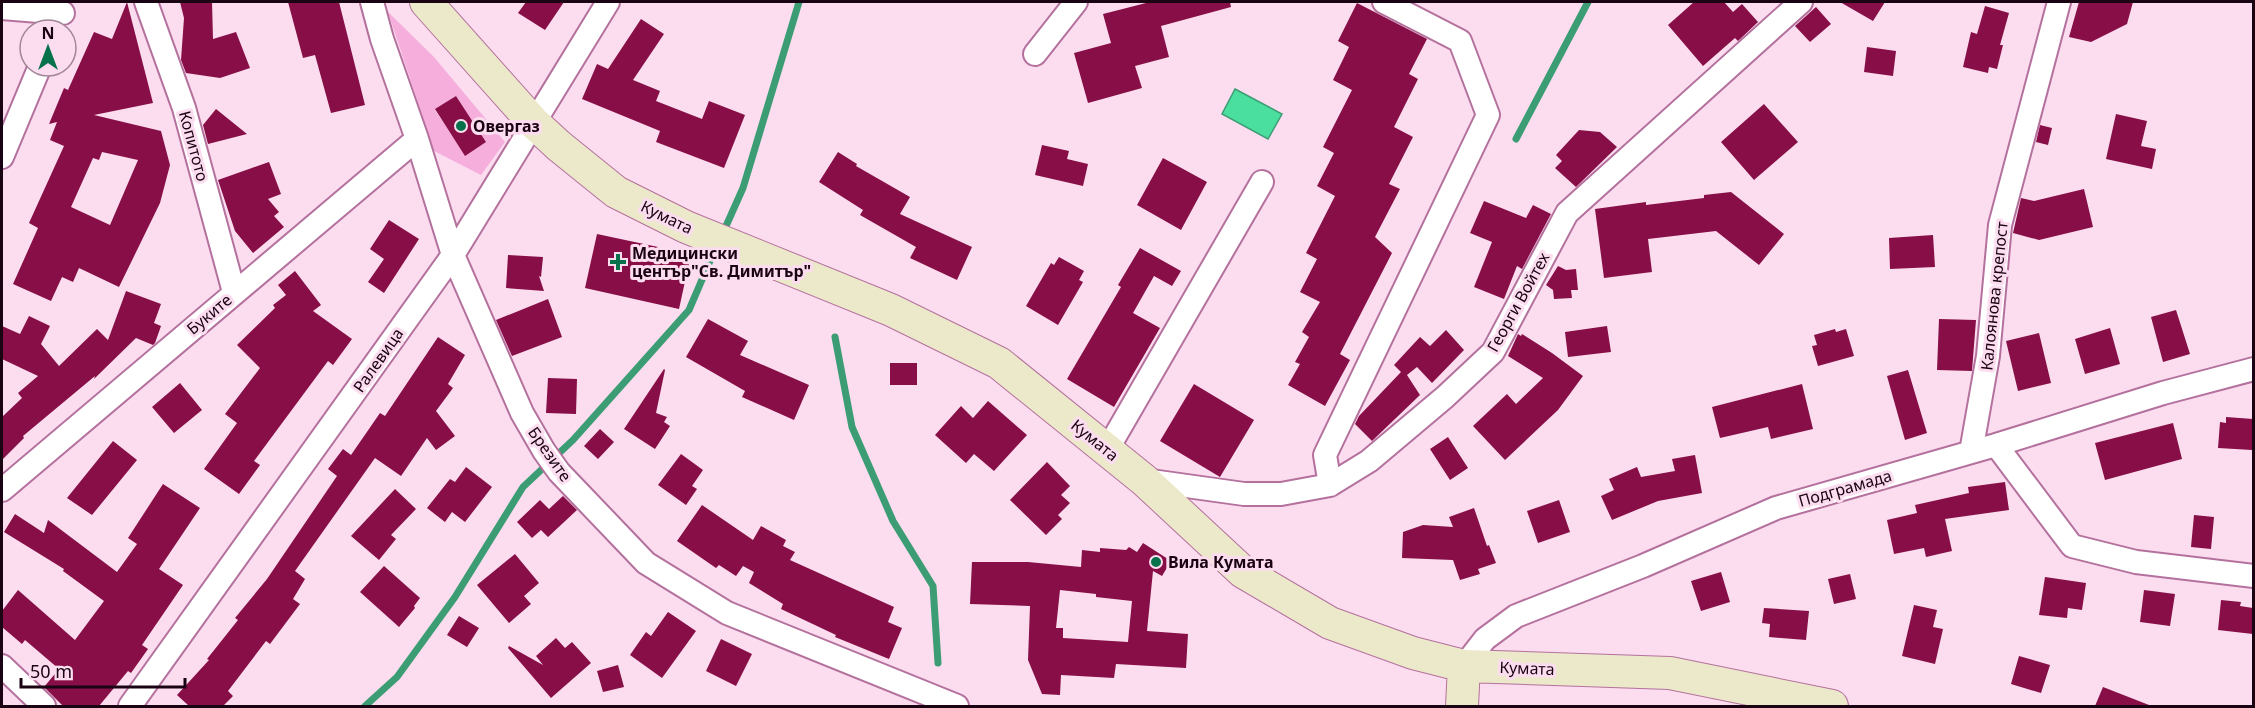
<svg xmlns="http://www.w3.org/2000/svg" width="2255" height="708" font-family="'Noto Sans',sans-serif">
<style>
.green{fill:#f6aedd;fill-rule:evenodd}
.water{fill:#4bdf9f;stroke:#3c9d75;stroke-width:1.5}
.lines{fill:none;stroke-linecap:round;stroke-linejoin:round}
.stream{stroke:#3c9d75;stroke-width:7}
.building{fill:#870e46;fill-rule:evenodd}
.minor-casing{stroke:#b4719d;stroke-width:26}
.secondary-casing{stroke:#b4719d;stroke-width:34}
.minor{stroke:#fff;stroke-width:22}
.secondary{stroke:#ece8ca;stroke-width:32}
.poi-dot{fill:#05724b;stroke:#fbddef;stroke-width:2}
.labels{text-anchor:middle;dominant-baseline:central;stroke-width:6;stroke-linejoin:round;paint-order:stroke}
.poi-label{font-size:16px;font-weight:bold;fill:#1a0313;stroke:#fbddef;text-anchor:start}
.street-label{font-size:16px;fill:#1a0313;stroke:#fbddef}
</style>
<rect width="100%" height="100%" fill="#fbddef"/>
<path class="green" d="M388,12L434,57L505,142L481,175L434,151ZM456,96L486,142L465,155L435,110Z"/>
<path class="water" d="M1235,89L1282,114L1268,139L1222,114Z"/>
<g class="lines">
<path class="stream" d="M1516,139L1588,2
M722,235L743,188L799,2
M835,337L852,427L893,521L933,586L938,663
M365,706L397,677L455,597L523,487L573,440L689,310L716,247"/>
</g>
<path class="building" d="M127,2L153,103L94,115L161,131L170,165L160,203L119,287L79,268L73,282L62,277L51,301L13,284L38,228L29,223L64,146L50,140L57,122L49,124L64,88L68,90L94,32L112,39ZM102,152L138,160L110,225L71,207L93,158L99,160Z
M180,2H212L213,39L236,32L250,68L220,78L186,73L181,60L184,18Z
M288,2H339L365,105L331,113L315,55L303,58Z
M526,2H564L545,30L518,13Z
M1150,2H1230L1231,7L1161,26L1169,57L1135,66L1142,88L1088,103L1074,53L1111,43L1103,14Z
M1694,2H1724L1733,12L1742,4L1758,22L1738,41L1735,38L1703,66L1668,25Z
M1840,2H1885L1873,21Z
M2079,2H2133L2127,24L2091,42L2069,37Z
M1357,3L1427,39L1409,74L1418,79L1394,127L1413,137L1389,184L1400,189L1375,237L1392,253L1340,354L1350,360L1325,406L1288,385L1300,364L1295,362L1309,337L1302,332L1320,302L1300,292L1317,259L1306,253L1335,196L1317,186L1334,153L1323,147L1352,90L1333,80L1349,47L1338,41Z
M1985,6L2009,13L2000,45H2003L1997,69L1989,67L1988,73L1963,67L1971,32L1977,34Z
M1816,7L1831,24L1810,42L1795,26Z
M641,19L664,34L633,80L660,91L656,101L702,119L709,101L745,115L724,168L656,142L660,131L582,99L597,64L608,69Z
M1867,47L1896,51L1893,76L1864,72Z
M456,96L486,142L465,156L435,109Z
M1764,104L1798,142L1754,180L1721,142Z
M216,109L247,134L208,144L203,125Z
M2116,114L2147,121L2141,146L2156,149L2152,169L2106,159Z
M2040,125L2052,128L2048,145L2036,142Z
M1579,130L1600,132L1617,147L1576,187L1555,168L1562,161L1556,155Z
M1042,145L1069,151L1067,159L1088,164L1083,186L1035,175Z
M838,152L857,164L856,166L910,197L900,214L972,247L957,280L910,258L916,247L860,215L863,210L819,182Z
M1163,158L1207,182L1181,230L1137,205Z
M269,162L281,194L268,199L279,212L274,216L284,227L253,253L235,231L218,180Z
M2084,189L2093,227L2039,240L2013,233L2021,198L2034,201Z
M1731,192L1784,234L1759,265L1716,231L1648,239L1652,272L1604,278L1595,209L1646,202V205L1704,198V195Z
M1484,201L1526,218L1533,205L1551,214L1522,269L1517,266L1504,299L1474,287L1492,242L1470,233Z
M389,220L419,239L384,293L368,282L384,259L370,249Z
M597,234L691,254L679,309L585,288Z
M1933,235L1935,267L1890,269L1889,238Z
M1140,248L1181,271L1172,286L1154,276L1133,313L1160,328L1114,407L1067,379L1121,287L1118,285Z
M508,255L543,257L541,277L539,276L544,291L506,288Z
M1059,257L1084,271L1079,280L1083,282L1058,325L1026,306L1051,263L1054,265Z
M1558,266L1566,270L1576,269L1578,290H1571L1572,298L1554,299L1553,290L1546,285Z
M295,271L321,305L313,311L352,339L333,365L328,361L254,461L260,465L239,494L204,469L237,423L225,414L260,368L237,345L275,308L273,305L286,295L278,285Z
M126,291L161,304L154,323L161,326L155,343L153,345L136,338L94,379L95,376L23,436L24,438L2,460V417L22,398L18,393L38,376L2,359V326L20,334L29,316L50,326L41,344L59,366L97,329L108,340Z
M548,299L562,337L512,356L496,320Z
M2176,310L2190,354L2163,362L2151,317Z
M708,319L748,341L740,355L809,385L794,420L742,397L745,391L686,357Z
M1939,319L1976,320L1972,371L1937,370Z
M1607,326L1611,352L1568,357L1565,332Z
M2110,328L2120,364L2085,374L2075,339Z
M1835,329L1836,332L1846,329L1854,356L1818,366L1812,346L1817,345L1814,335Z
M1446,330L1464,350L1432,383L1417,367L1407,375L1420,395L1372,441L1355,424L1359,416L1401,372L1394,365L1420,337L1430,346Z
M2039,333L2051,383L2018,391L2006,341Z
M1518,334L1521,336L1522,334L1552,353L1583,376L1558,410L1505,460L1473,426L1507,394L1516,404L1543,378L1508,356Z
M438,337L465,355L448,384L453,388L436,411L455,436L436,450L427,438L401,476L375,458L295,571L305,579L293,599L300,604L270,644L266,641L228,691L233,696L223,706H189L177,695L209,660L207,659L238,620L235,618L267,579L337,476L328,469L343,449L351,455L380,413L385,416Z
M890,363H917V385H890Z
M664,369L665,370L656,413L667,417L664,422L670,426L655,449L624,429Z
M1908,370L1927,433L1905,440L1887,376Z
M548,378L577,379L576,414L546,413Z
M180,383L202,410L174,433L152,407Z
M1194,384L1254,420L1220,477L1160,441Z
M1802,384L1813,429L1771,439L1768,427L1720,438L1712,407Z
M988,401L1027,435L994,471L974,454L966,463L935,435L961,406L973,418Z
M2226,417L2253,419L2252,450L2218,448L2220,422L2226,423Z
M2173,423L2182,459L2105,480L2095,443Z
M600,429L614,442L598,459L584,446Z
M1448,437L1468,468L1450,480L1430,449Z
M113,441L137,460L92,515L67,498Z
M681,454L703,470L692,486L697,489L686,505L658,485Z
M1695,455L1702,493L1658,501L1612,520L1601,496L1614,490L1609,479L1637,467L1641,477L1675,471L1672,459Z
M1047,462L1070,486L1061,495L1070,503L1058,515L1062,519L1046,535L1010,500Z
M466,467L492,487L465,522L452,512L445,522L427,508L450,479L455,482Z
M2005,482L2009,510L1945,519L1952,551L1926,557L1924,548L1894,554L1887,520L1917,513L1915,505L1969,493L1968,487Z
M163,484L200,508L159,569L183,585L142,645L148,649L131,673L128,671L99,706H63L44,687L59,669L25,640L22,644L2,627V611L18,590L75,640L104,601L63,571L64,569L4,532L15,514L44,533L48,520L117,572L137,544L128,538Z
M395,489L416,509L391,535L396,539L379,560L351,536Z
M563,496L577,510L548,537L541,530L532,538L517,522L540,500L549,509Z
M1559,500L1570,532L1538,543L1527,511Z
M702,505L753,540L761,526L786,540L783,546L795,552L790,560L894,607L888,622L902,628L889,659L835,637L836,635L781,609L783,604L749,583L754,572L743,566L736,576L719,565L716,568L677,541Z
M1474,508L1487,546L1489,545L1496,563L1478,569L1480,574L1460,580L1453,560L1402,558L1403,532L1423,525L1453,527L1449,517Z
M2194,515L2214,517L2211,549L2191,547Z
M1143,543L1171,561L1162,576L1153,571L1147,631L1188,634L1186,668L1116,664L1114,678L1061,675L1060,695L1042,694L1028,660L1030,606L970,604L972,562H1028L1081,567L1082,550L1100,552V548L1126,550L1129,547L1137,552ZM1060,590L1096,594V597L1132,601L1128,642L1063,638V628H1056Z
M515,554L539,583L524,596L531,604L509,623L477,585Z
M384,566L420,598L414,606L415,608L399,627L360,592Z
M1721,572L1730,602L1701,611L1691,581Z
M1850,574L1856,599L1834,604L1828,579Z
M2045,577L2086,583L2082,610L2068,608L2067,618L2039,615Z
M2144,590L2175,594L2170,626L2140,622Z
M2221,600L2241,602L2240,606L2253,608V634L2218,630Z
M1914,605L1937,610L1933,627L1943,629L1935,664L1902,656Z
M1764,608L1809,611L1806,640L1769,637L1770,624L1762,623Z
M668,612L696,631L662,678L630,655L646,632L651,636Z
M459,616L479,628L467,647L447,635Z
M556,638L565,648L572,642L591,663L551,698L508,648L509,646L543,665L536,656Z
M721,639L752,654L736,686L706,671Z
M2019,656L2050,665L2041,693L2011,684Z
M618,665L624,687L603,692L597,671Z
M2103,687L2149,705V706H2095Z"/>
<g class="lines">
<defs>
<path id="minor" d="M146,2L184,108L234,292
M372,2L382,39L417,139L453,255L522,413L544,451L559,472L646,563L727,613L957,706
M2,8L63,13
M1035,54L1076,2
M2,157L40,66
M1996,445L2072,546L2136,562L2254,576
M1107,450L1262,182
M1971,452L1988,356L2000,225L2059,2
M1144,480L1244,494H1281L1330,485L1369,461L1445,397L1493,352L1567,213L1801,2
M1330,485L1325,455L1488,115L1460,41L1384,2
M2,490L417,139
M2,666L44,706
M1464,666L1485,639L1516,616L1643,566L1776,508L1996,445L2163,393L2254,369
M130,706L453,255L608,2"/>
<path id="secondary" d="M426,2L533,122L559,146L616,192L686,227L891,310L999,363L1144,480L1243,572L1330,623L1413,653L1464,666L1670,673L1832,706
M1462,706L1464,666"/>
</defs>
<use href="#minor" class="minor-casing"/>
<use href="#secondary" class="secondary-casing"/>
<use href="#minor" class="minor"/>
<use href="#secondary" class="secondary"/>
</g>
<g class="poi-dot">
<circle cx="461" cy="126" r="6"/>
<path d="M615 253h6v6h6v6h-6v6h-6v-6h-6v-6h6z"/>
<circle cx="1156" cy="562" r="6"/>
</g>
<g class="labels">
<g class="poi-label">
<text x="473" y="126">Овергаз</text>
<text x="632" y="253">Медицински<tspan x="632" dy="18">център"Св. Димитър"</tspan></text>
<text x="1168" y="562">Вила Кумата</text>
</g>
<g class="street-label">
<text transform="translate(194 146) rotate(75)">Копитото</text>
<text transform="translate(667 217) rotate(26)">Кумата</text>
<text transform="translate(1994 296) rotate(-84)">Калоянова крепост</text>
<text transform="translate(1518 302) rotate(-61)">Георги Войтех</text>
<text transform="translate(209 314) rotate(-40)">Буките</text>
<text transform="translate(378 360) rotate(-55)">Ралевица</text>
<text transform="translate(1095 440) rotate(39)">Кумата</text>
<text transform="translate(550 454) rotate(55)">Брезите</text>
<text transform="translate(1845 488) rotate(-16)">Подграмада</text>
<text transform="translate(1527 668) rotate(2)">Кумата</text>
</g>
</g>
<rect width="2255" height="708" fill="none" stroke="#1a0313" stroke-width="6"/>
<g transform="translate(48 48)"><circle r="28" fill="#fbddef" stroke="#a18697" stroke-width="1.5"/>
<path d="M0-4.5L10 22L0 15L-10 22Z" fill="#05724b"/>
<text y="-9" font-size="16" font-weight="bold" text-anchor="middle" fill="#1a0313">N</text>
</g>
<path d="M21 678v9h164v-9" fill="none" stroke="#1a0313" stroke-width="3"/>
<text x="30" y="678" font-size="18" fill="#1a0313" stroke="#fbddef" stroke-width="4.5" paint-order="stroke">50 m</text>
</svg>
